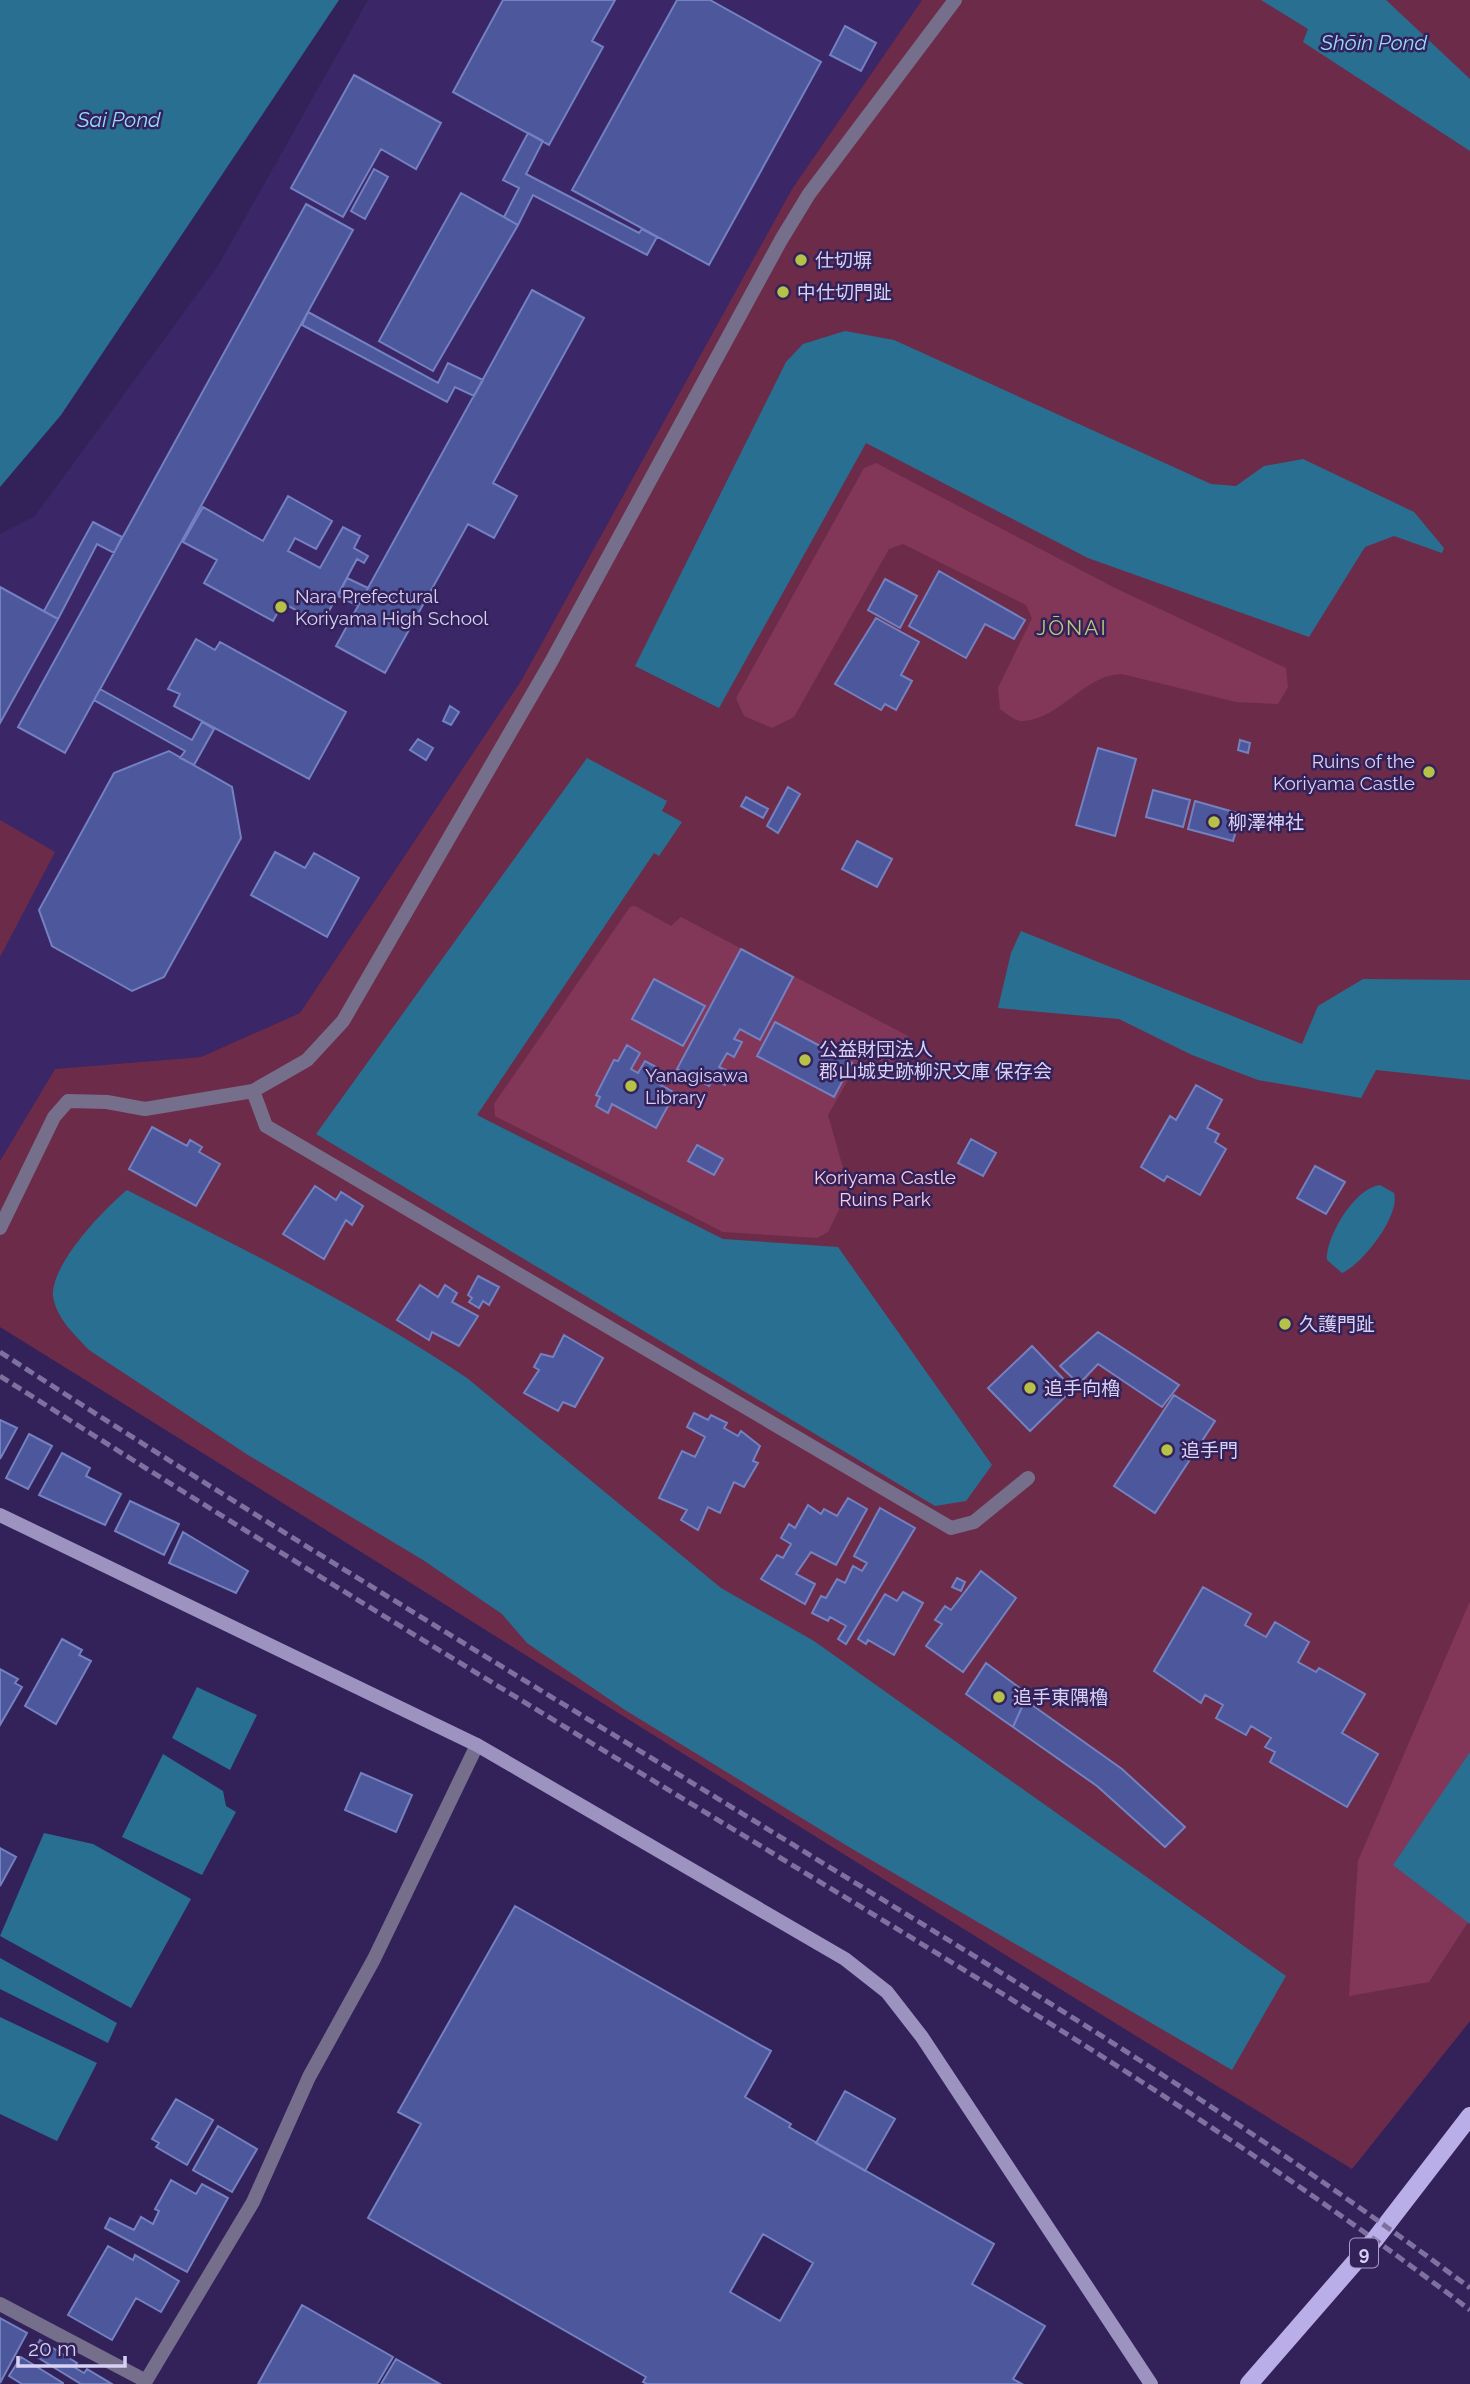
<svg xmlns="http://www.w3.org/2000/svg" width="1470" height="2384" font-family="Raleway,'Noto Sans JP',sans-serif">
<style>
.built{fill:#3b2767}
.green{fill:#6c2c49}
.forest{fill:#823759}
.water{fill:#296f92}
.building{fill:#4c579c;stroke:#7481c1;stroke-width:2;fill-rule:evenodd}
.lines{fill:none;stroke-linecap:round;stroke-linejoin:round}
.street{stroke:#756f8c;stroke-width:14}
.secondary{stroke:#9c93c0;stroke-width:14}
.primary{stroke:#baaee8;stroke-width:18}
.rail{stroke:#7d71a0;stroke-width:5;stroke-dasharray:10 5;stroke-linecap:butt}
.poi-dot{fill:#b6c148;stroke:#33225a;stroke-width:2.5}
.labels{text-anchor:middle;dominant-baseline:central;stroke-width:5;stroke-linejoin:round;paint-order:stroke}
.shield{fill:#33225a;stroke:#a69cc6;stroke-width:2}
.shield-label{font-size:18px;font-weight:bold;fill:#d7d1f4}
.poi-label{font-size:19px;fill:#d7d1f4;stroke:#33225a;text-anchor:start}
.park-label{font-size:19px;fill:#faccdd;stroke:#33225a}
.water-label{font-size:21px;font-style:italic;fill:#96d8fd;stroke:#33225a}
.neighbourhood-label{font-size:21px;letter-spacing:2px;fill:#bcc579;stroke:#33225a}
</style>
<rect width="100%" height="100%" fill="#33225a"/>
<path class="built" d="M368,0H922L792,189L521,681L300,1013L201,1057L55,1069L0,1161V534L35,516L218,266Z"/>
<path class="green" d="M922,0H1470V2021L1352,2169C900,1892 452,1607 0,1327V1161L55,1069L201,1057L300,1013L521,681L792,189Z
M0,820L55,852L0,957Z"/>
<path class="forest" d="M876,463L1115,588L1286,668L1288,687L1278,704L1236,702L1122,674C1085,674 1061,718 1024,721C1016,722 1007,714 1000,709L998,688L1032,618L1026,605L903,544L889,549L794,717L772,728L744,716L736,698L864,468Z
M635,906L671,926L681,917L908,1036L912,1045L900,1065L893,1067L866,1055L861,1057L828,1115L849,1189L828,1232L817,1238L723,1232L495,1116L494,1104L630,907Z
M1470,1601V1919L1429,1982L1349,1996L1358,1861Z"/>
<path class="water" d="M0,0H339L61,415L0,487Z
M1261,0H1386L1470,79V151L1303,42L1308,29Z
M845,331L894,340L1211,484L1236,486L1264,466L1303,459L1414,512L1444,548L1442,553L1394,536L1365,547L1309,637L1088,558L866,443L719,708L635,666L786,362L803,344Z
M587,758L667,801L662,811L682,822L659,856L654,853L477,1115L723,1239L838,1247L992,1465L966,1501L935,1506L316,1134Z
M1021,931L1302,1044L1318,1006L1363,979L1470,980V1080L1376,1070L1361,1098L1258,1080L1192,1055L1119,1019L998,1008L1011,953Z
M1380,1185L1394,1193C1401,1215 1362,1265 1342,1273L1327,1260C1326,1236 1355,1188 1380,1185Z
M127,1190C242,1249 359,1305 467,1378L721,1588L814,1641L1286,1976L1232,2070L854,1850L625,1710L527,1643L502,1614L423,1560L248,1455L89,1350C75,1335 56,1318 53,1296C51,1264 104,1209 127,1190Z
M197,1687L257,1715L230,1770L172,1738Z
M1470,1752V1924L1393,1865Z
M163,1754L223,1791L226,1806L236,1812L202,1875L122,1837Z
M44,1833L93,1844L191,1899L131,2008L0,1936Z
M0,1958L117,2023L108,2043L0,1989Z
M0,2017L97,2063L57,2141L0,2114Z"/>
<path class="building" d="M503,0H615L592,41L603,47L549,145L453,92Z
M677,0H710L821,62L709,265L572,190Z
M845,26L876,43L861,71L830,55Z
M354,75L441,123L416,169L381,149L343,217L291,188Z
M528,133L543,141L526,174L639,233L642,229L657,237L647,255L533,195L518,225L504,217L519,188L503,180Z
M374,169L388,177L365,219L351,211Z
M461,193L518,225L433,371L379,341Z
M306,204L353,230L65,753L18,727Z
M532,290L584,318L493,483L517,496L494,538L468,524L385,673L336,646Z
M308,312L438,383L448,363L483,380L474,396L455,387L447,402L302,325Z
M288,496L332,521L316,549L295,538L288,551L320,568L343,527L360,536L354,548L368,556L364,563L357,559L322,624L283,603L273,621L204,583L217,560L183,542L203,507L263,541Z
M93,522L122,537L114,553L97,544L58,619L44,611Z
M939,571L1025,620L1014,639L985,624L966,658L909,626Z
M347,578L368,588L358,606L338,596Z
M885,579L917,596L900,628L868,610Z
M0,587L58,619L0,723Z
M876,618L919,642L901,675L912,681L896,710L885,704L881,710L835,684Z
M196,639L215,650L220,642L346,712L309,779L174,706L180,694L168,689Z
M100,689L192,740L202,722L214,729L194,765L180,758L185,751L94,700Z
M450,706L459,712L451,725L443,721Z
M418,739L433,748L426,760L410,750Z
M1240,740L1250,743L1248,753L1238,750Z
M1098,748L1136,759L1115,836L1076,825Z
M169,751L232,787L241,838L164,977L132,991L52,946L39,910L114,773Z
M788,787L800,794L778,833L767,826Z
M1153,790L1190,800L1183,827L1146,817Z
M746,797L768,809L763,818L741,806Z
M1195,801L1241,814L1233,841L1188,829Z
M857,841L892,859L877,887L842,869Z
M275,852L305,868L314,853L359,878L327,937L251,895Z
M741,949L793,977L760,1040L740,1029L734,1039L742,1042L734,1057L727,1053L719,1067L732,1073L725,1085L713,1079L709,1086L677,1069Z
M654,979L705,1006L683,1046L632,1019Z
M775,1022L852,1063L834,1097L757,1056Z
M627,1045L640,1053L631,1069L638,1073L645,1061L656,1067L650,1079L675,1093L656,1128L612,1104L608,1113L596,1106L600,1097L596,1095L614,1060L618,1061Z
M1196,1085L1222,1100L1207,1128L1219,1134L1215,1142L1226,1149L1200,1195L1167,1176L1164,1181L1141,1167L1170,1116L1176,1120Z
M152,1127L187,1146L190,1140L202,1147L199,1152L220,1164L196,1206L129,1169Z
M971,1139L996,1153L983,1176L958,1163Z
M697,1145L723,1159L714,1175L688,1161Z
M1315,1166L1345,1182L1326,1214L1297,1198Z
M315,1186L336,1200L341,1192L363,1206L352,1225L346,1220L324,1259L283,1234Z
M478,1276L499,1287L489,1305L483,1301L479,1308L469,1302L472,1298L468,1295Z
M420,1285L438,1297L445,1285L457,1293L452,1302L478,1316L459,1346L432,1332L429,1340L397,1320Z
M1098,1332L1179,1385L1162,1407L1098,1364L1079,1384L1060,1366Z
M564,1335L603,1358L575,1407L563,1402L558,1411L524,1393L539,1370L534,1367L541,1354L553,1357Z
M1032,1346L1073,1389L1030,1431L988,1388Z
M1174,1395L1215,1421L1155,1513L1114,1486Z
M694,1413L708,1420L711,1415L727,1423L724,1428L738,1436L741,1431L760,1446L753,1461L758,1463L744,1487L734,1482L720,1513L708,1507L698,1530L681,1520L687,1510L659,1498L682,1451L695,1457L705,1437L687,1427Z
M0,1420L17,1428L0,1459Z
M29,1434L52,1446L28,1489L6,1478Z
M62,1453L90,1468L86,1476L121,1494L105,1525L39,1495Z
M848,1498L867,1509L836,1565L811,1552L796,1574L815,1584L805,1604L761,1579L777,1555L783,1558L791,1544L781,1538L789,1524L795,1528L808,1505L821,1514L824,1509L837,1516Z
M130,1501L179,1524L164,1555L115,1531Z
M880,1508L915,1528L846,1644L838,1639L846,1626L830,1617L828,1621L812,1613L821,1596L826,1598L837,1579L845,1583L853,1566L862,1571L867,1563L854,1556Z
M183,1532L248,1571L236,1593L169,1563Z
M981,1571L1016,1598L963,1672L926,1646L942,1624L935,1620L945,1606L951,1610Z
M957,1578L965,1582L961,1591L952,1587Z
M1203,1587L1251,1614L1245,1625L1266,1637L1275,1622L1309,1642L1298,1662L1316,1672L1319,1668L1365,1694L1342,1733L1378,1754L1347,1807L1270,1762L1275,1752L1265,1747L1271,1738L1251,1726L1246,1735L1216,1718L1223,1705L1205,1695L1201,1703L1154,1671Z
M903,1592L923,1603L894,1655L868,1640L866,1644L858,1639L885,1594L897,1601Z
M62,1639L82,1650L79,1655L91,1661L56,1724L25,1706Z
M986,1663L1028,1694L1013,1727L966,1694Z
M0,1669L18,1679L15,1683L22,1687L0,1725Z
M1025,1700L1122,1769L1185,1827L1165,1847L1097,1786L1013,1727Z
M361,1773L412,1795L396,1832L345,1810Z
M0,1848L16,1857L0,1886Z
M515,1906L771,2051L745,2097L791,2124L789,2127L994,2244L972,2284L1045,2326L1013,2379L1022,2384H647L643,2382L646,2377L368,2218L421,2124L398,2112ZM763,2234L813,2263L780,2321L730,2292Z
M845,2091L895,2119L865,2171L816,2143Z
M176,2099L213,2120L187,2165L156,2147L159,2143L152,2139Z
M218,2126L257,2149L232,2192L193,2170Z
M171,2180L196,2194L202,2184L228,2198L187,2272L105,2228L110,2218L134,2230L141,2217L153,2224L159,2211L155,2209Z
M108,2246L133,2260L135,2255L179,2281L161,2312L136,2298L112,2340L68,2315Z
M302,2305L393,2357L377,2384H258Z
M0,2318L27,2333L0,2383Z
M40,2340L77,2363L74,2367L84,2373L87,2369L112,2384H81L32,2354Z
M21,2357L63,2383V2384H22L9,2376Z
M396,2359L440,2384H381Z"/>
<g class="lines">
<path class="street" d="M253,1091L266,1126L951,1528L974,1522L1028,1478
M0,1228L54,1117L68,1101L107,1102L145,1109L253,1091L307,1060L343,1021L551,662L781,240L809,194L955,0
M0,2304L146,2381
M144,2384L253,2202L309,2077L374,1959L477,1745"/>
<path class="secondary" d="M0,1515L477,1745L845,1959L887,1992L922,2037L1151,2384"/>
<path class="primary" d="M1249,2384L1376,2238L1470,2116"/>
<path class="rail" d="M0,1352C272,1529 550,1695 826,1865C1045,1999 1265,2134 1470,2288
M0,1376C256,1539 515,1697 774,1854C1011,1998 1249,2142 1470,2310"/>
</g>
<g class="poi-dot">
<circle cx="801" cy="260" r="7"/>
<circle cx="783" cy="292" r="7"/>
<circle cx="281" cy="607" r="7"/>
<circle cx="1429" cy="772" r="7"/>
<circle cx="1214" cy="822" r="7"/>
<circle cx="805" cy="1060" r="7"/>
<circle cx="631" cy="1086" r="7"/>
<circle cx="1285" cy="1324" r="7"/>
<circle cx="1030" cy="1388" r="7"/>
<circle cx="1167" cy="1450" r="7"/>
<circle cx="999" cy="1697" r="7"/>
</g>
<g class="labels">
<rect class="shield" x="1350" y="2238.5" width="28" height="29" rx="5"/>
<g class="shield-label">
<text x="1364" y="2253">9</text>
</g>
<g class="poi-label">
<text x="815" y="260">仕切塀</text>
<text x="797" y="292">中仕切門趾</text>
<text x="295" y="596">Nara Prefectural<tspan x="295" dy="22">Koriyama High School</tspan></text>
<text x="1415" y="761" text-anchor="end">Ruins of the<tspan x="1415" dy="22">Koriyama Castle</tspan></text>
<text x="1228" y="822">柳澤神社</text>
<text x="819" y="1049">公益財団法人<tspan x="819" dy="22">郡山城史跡柳沢文庫 保存会</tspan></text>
<text x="645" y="1075">Yanagisawa<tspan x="645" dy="22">Library</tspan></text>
<text x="1299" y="1324">久護門趾</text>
<text x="1044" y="1388">追手向櫓</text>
<text x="1181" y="1450">追手門</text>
<text x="1013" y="1697">追手東隅櫓</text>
</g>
<g class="park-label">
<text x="885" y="1177">Koriyama Castle<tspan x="885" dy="22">Ruins Park</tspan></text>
</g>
<g class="water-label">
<text x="1374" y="42">Shōin Pond</text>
<text x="119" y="119">Sai Pond</text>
</g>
<g class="neighbourhood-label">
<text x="1072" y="627">JŌNAI</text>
</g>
</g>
<path d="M18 2356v10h107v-10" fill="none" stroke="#d7d1f4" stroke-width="3.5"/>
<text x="28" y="2356" font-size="21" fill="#d7d1f4" stroke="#33225a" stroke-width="5" paint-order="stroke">20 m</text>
</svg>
